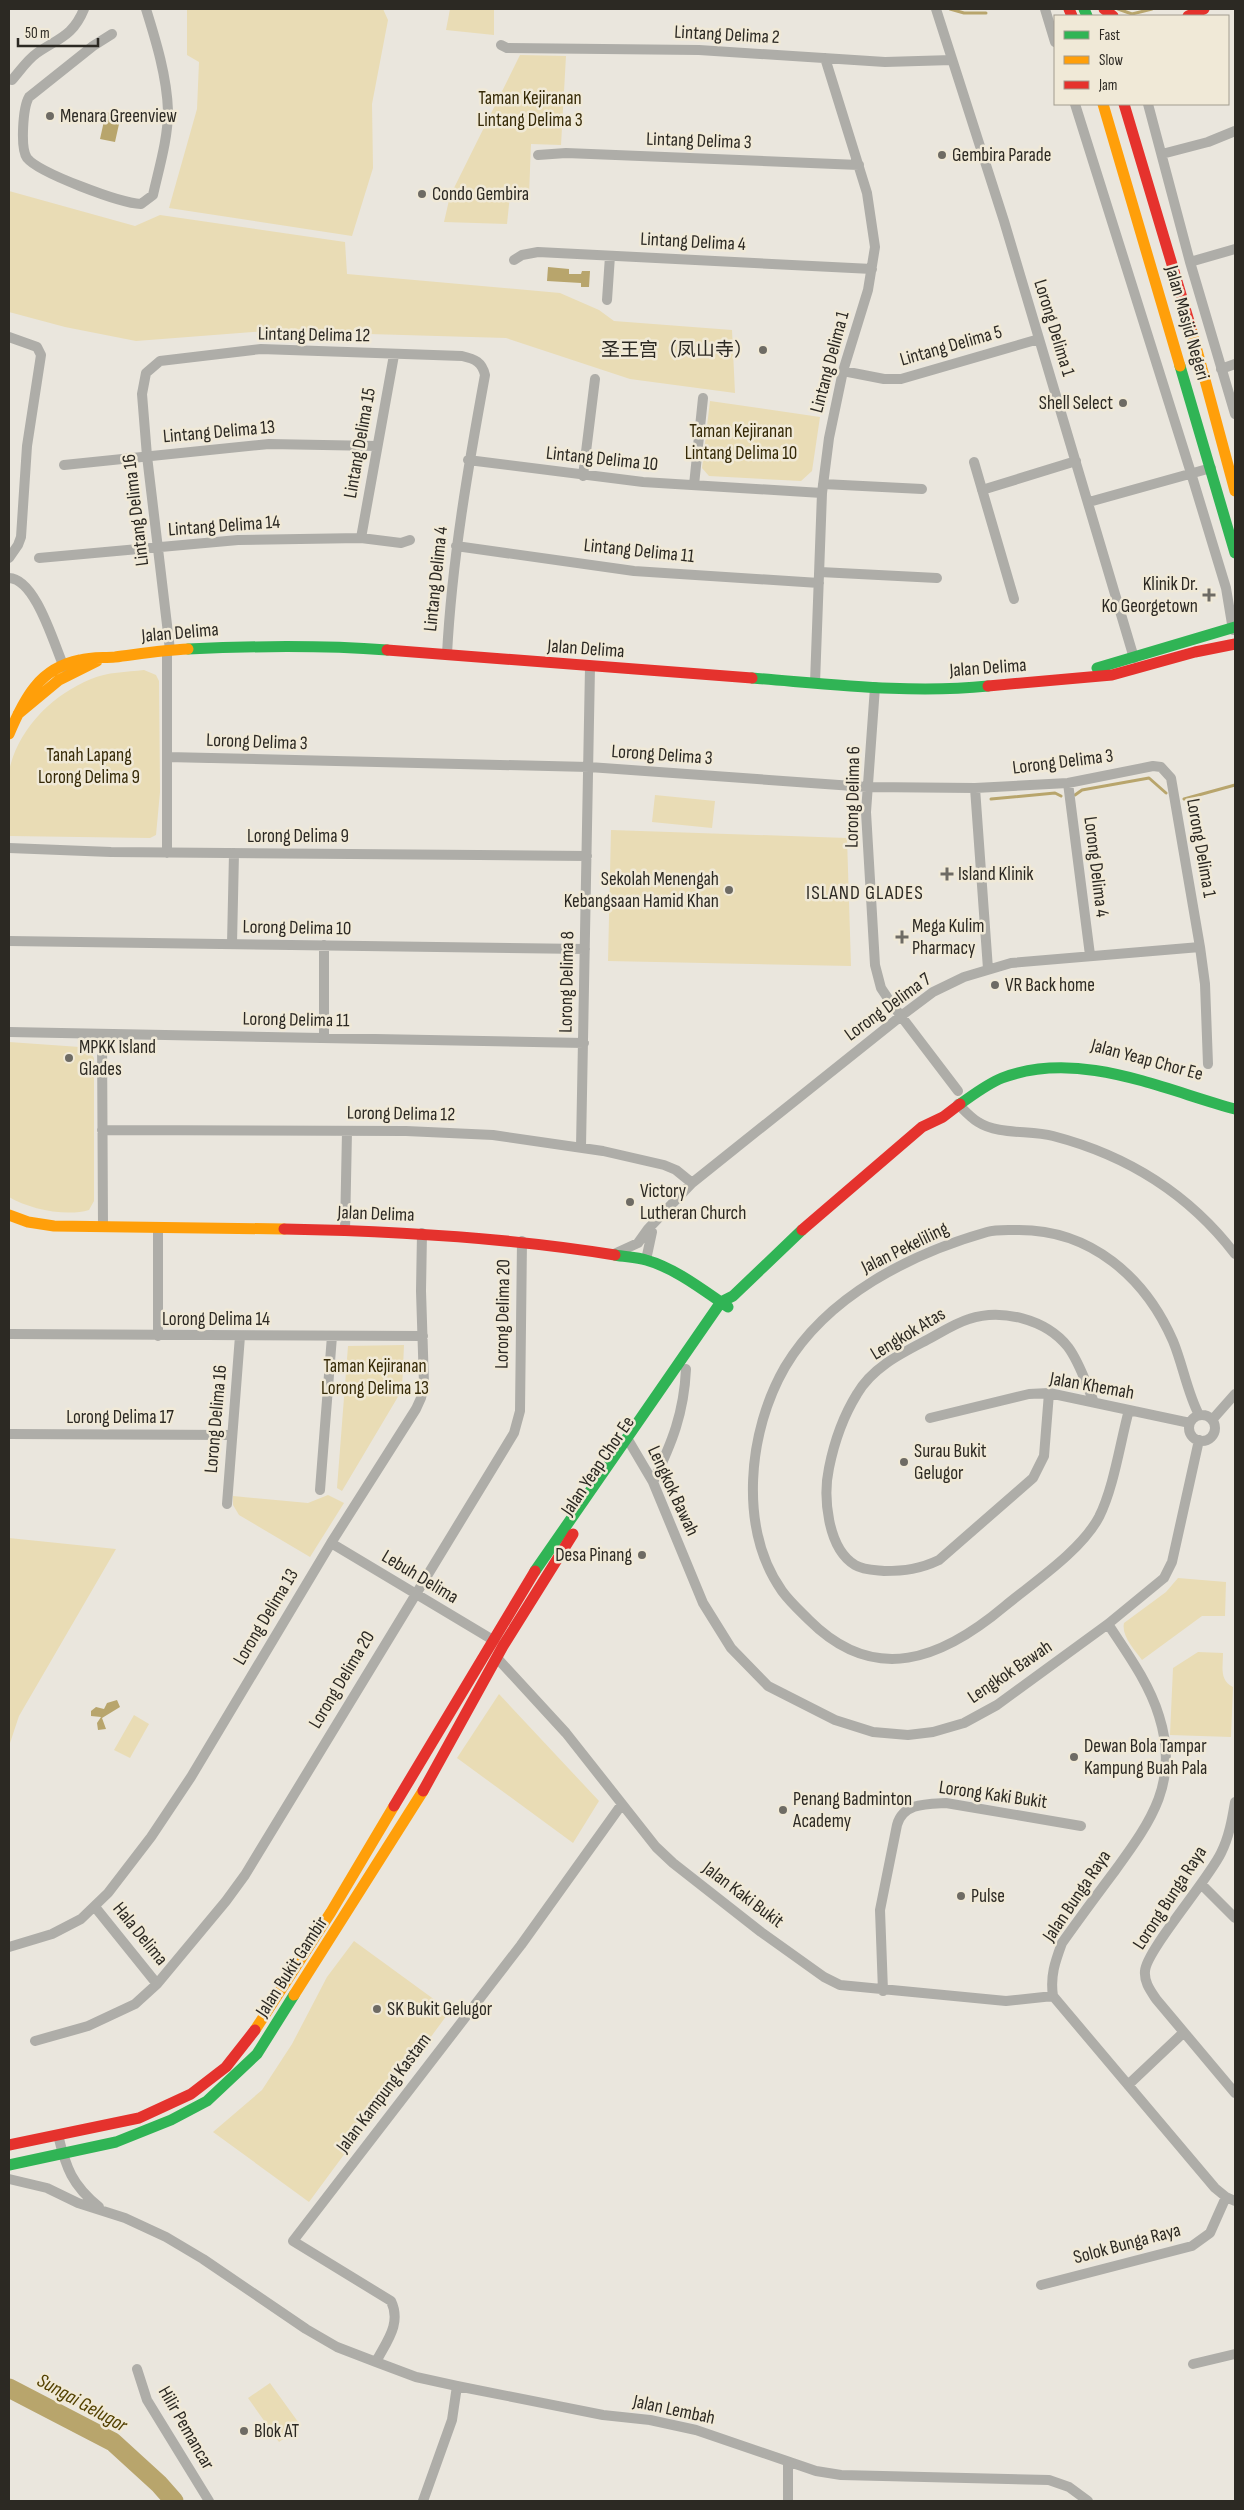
<svg xmlns="http://www.w3.org/2000/svg" width="1244" height="2510" font-family="'Sofia Sans Condensed','Noto Sans SC',sans-serif">
<style>
.green{fill:#e9dcb5}
.water{fill:#b8a56c}
.lines{fill:none;stroke-linecap:round;stroke-linejoin:round}
.stream{stroke:#b8a56c;stroke-width:3}
.river{stroke:#b8a56c;stroke-width:19}
.street{stroke:#aeada8;stroke-width:10}
.fast{stroke:#30b455;stroke-width:11}
.slow{stroke:#ff9f0a;stroke-width:11}
.jam{stroke:#e5322d;stroke-width:11}
.poi-dot{fill:#6e6b64;stroke:#f0e9d7;stroke-width:2}
.labels{text-anchor:middle;dominant-baseline:central;stroke-width:5;stroke-linejoin:round;paint-order:stroke}
.street-label{font-size:19px;fill:#2c2923;stroke:#f0e9d7}
.park-label{font-size:19px;fill:#352906;stroke:#f0e9d7}
.poi-label{font-size:19px;fill:#2c2923;stroke:#f0e9d7;text-anchor:start}
.neighbourhood-label{font-size:20px;letter-spacing:1px;fill:#2c2923;stroke:#f0e9d7}
.water-label{font-size:20px;font-style:italic;fill:#534100;stroke:#f0e9d7}
</style>
<rect width="100%" height="100%" fill="#eae6dd"/>
<path class="green" d="M187,9H383L388,20L372,104L373,168L352,236L169,208L197,109L199,62L187,55Z
M450,9H494V35L446,30Z
M520,55L566,56L561,145L531,144L529,195H510L507,224L444,222L450,196Z
M9,191L135,226L160,215L345,242L347,274L560,293L599,310L614,321L732,330L735,393L630,379L506,338L266,331L136,341L65,327L9,312Z
M710,401L820,417L812,471L801,481L709,476L702,468Z
M144,670L156,675L159,681L160,792L156,835L150,838L9,836C9,817 5,789 9,771C18,729 52,695 91,679C107,672 127,672 144,670Z
M655,795L715,801L712,828L652,822Z
M611,830L847,838L851,966L608,961Z
M9,1042L80,1047L90,1052L94,1058V1201L89,1210C66,1217 29,1209 9,1197Z
M404,1345L402,1390L342,1491L337,1488L348,1346Z
M328,1495L344,1503L310,1557L239,1515L233,1505V1496L308,1503Z
M9,1538L116,1549L19,1716L9,1746Z
M1178,1578L1226,1582L1225,1616H1202L1142,1660C1135,1650 1121,1636 1124,1623L1166,1592Z
M1198,1652L1223,1653C1223,1666 1219,1680 1233,1687L1231,1737L1170,1735L1173,1668Z
M499,1694L599,1801L573,1843L457,1758Z
M134,1715L149,1724L130,1758L114,1750Z
M354,1941L450,2011L309,2202L213,2132L262,2090L292,2044L327,1977Z
M270,2383L301,2426L279,2442L248,2398Z"/>
<path class="water" d="M106,112L121,115L115,142L100,139Z
M548,267L569,269V274H581L582,271H590L589,287H581V283L547,281Z
M117,1700L120,1707L102,1718L106,1729L98,1730L97,1723L101,1717L91,1716V1711L96,1707L104,1709L107,1703Z"/>
<g class="lines">
<path class="stream" d="M950,9L964,13H986
M1118,9L1132,14L1152,9
M1075,795L1082,790L1149,778L1166,793
M991,799L1055,793L1061,796
M1184,799L1235,785"/>
<path class="river" d="M9,2388L113,2442L159,2484L174,2501"/>
<path class="street" d="M936,9L1004,221L1134,658
M1045,9L1055,42
M112,34L93,46L29,97C23,107 20,148 27,158C39,173 120,203 141,204L153,195C159,168 168,139 168,111C167,77 156,41 146,9
M501,45L507,48L699,50L885,62L952,60
M12,80C20,71 27,60 37,53C59,38 73,36 84,9
M1075,104L1191,473L1226,588L1233,630
M1148,104L1190,262L1235,414
M1162,154L1208,142L1235,131
M538,155L566,153L859,165
M514,260L522,255L538,252L872,269
M1190,262L1235,249
M607,300L610,256
M9,337L37,347L41,355L27,446L21,537L18,545L9,558
M1221,369L1235,364
M843,371L884,379H901L1039,339
M468,460L643,482L822,493
M974,462L1014,599
M64,465L269,444L377,446
M583,476L595,379
M823,484L922,489
M694,485L703,398
M982,490L1076,461
M1089,502L1211,468
M361,538L394,355
M456,546L634,571L819,583
M39,558L238,540L361,538L401,543L410,540
M820,572L937,578
M9,578C36,579 54,645 64,667
M170,650L147,456L142,394L146,373L160,361L261,349L462,356C475,359 482,362 485,375C468,468 452,560 447,654
M167,651V853
M815,683L822,493L829,438L843,371L868,290L875,247L867,193L825,58
M875,687L866,812L875,965L881,988L891,1003L958,1091
M167,757L589,767L867,787L975,788L1068,783L1153,766L1161,767L1171,778L1200,947L1205,984L1208,1064
M1068,783L1090,955
M975,788L988,969
M9,848L111,852L587,856
M9,941L585,949
M232,944L234,853
M9,1032L584,1043
M102,1034L103,1227
M324,1038V945
M958,1104C964,1110 970,1117 978,1122C998,1135 1030,1130 1053,1136C1126,1155 1189,1194 1235,1254
M102,1130L406,1131L493,1135L603,1151L664,1165L676,1170L692,1183
M581,1147L590,667
M158,1229V1336
M345,1231L347,1131
M614,1254L638,1243L648,1229L692,1183L901,1016L933,992L964,977L1011,963L1200,947
M646,1260L652,1232
M9,1334L423,1336
M1049,1393L1044,1456L1033,1478L939,1560C920,1569 905,1571 884,1571C875,1570 863,1570 855,1565C827,1548 823,1496 829,1468C834,1443 844,1415 857,1394C872,1368 900,1354 925,1341C939,1334 953,1324 969,1319C1001,1308 1046,1319 1068,1347C1080,1363 1086,1384 1094,1402
M1129,1410C1120,1443 1114,1487 1099,1517C1081,1551 1034,1582 1005,1606C942,1659 875,1686 809,1620C800,1611 790,1602 782,1591C738,1528 748,1431 785,1367C827,1296 910,1254 987,1232C997,1229 1008,1230 1019,1230C1091,1230 1145,1277 1173,1341C1183,1365 1187,1392 1199,1415
M1189 1428a13 13 0 1 1 26 0a13 13 0 1 1-26 0Z
M930,1418L1029,1394L1049,1393L1190,1423
M1212,1420L1235,1394
M9,1434L232,1435
M627,1438L653,1482L703,1603L731,1648L768,1686L835,1720L873,1732L908,1735L933,1732L964,1723L997,1705L1108,1624L1164,1578L1172,1562L1199,1440
M653,1482C672,1443 684,1413 686,1369
M320,1490L332,1336
M227,1504L240,1336
M331,1543L493,1640
M1108,1624C1127,1653 1149,1683 1159,1716C1180,1782 1151,1821 1114,1872C1096,1896 1079,1919 1062,1943C1055,1962 1050,1976 1053,1996L1215,2188L1226,2197L1235,2201
M497,1658L566,1733L656,1847L673,1863L761,1932L824,1977L840,1985L1006,2001L1053,1996
M1235,1802C1232,1820 1229,1837 1221,1853C1208,1880 1146,1951 1145,1971C1144,1982 1150,1990 1156,1999L1235,2093
M1202,1885L1235,1918
M95,1907L157,1984
M9,1947L52,1934L81,1919L108,1893L151,1837L191,1777L331,1543L416,1409L421,1398L424,1384L421,1291L422,1233
M883,1991L880,1910L897,1825C903,1803 926,1804 946,1803L1081,1826
M35,2041L88,2026L135,2004L157,1984L226,1901L245,1875L514,1433L520,1411L522,1241
M1128,2085L1183,2033
M58,2135C66,2168 72,2185 99,2207
M9,2179L47,2188L78,2203L125,2218L166,2237L203,2259L306,2329L337,2347L376,2362L416,2377L457,2386L603,2415L650,2420L696,2430L816,2471L841,2475L1049,2480L1069,2487L1088,2501
M1041,2285L1192,2246L1210,2233L1226,2197
M376,2362C386,2342 402,2324 391,2301L293,2241L521,1945L622,1804
M1193,2364L1235,2354
M137,2369L147,2400L209,2501
M423,2501L452,2420L457,2386
M788,2501V2462"/>
<path class="fast" d="M1084,9L1087,16
M1180,366L1235,553
M188,649C254,646 320,645 387,650
M1097,668L1235,627
M752,678C830,684 910,694 988,686
M960,1104C973,1095 987,1084 1002,1078C1079,1049 1161,1089 1235,1109
M615,1255C625,1257 636,1257 646,1260C675,1268 703,1290 728,1307
M535,1571L721,1302L733,1296L802,1230
M9,2165L116,2142L171,2120L207,2101L257,2054L294,1995"/>
<path class="slow" d="M1103,104L1180,366
M1191,328L1235,491
M18,714L59,680L97,661
M9,734C24,699 39,668 80,660C91,657 103,658 115,657C139,654 163,650 188,649
M9,1215L28,1222L54,1226L284,1229
M294,1995L423,1791
M255,2030L331,1912L394,1806"/>
<path class="jam" d="M1069,9L1072,16
M1104,9L1113,16
M1188,16L1204,9
M1124,104L1191,328
M387,650L752,678
M988,686L1112,675L1195,652L1235,644
M284,1229C395,1231 505,1237 615,1255
M802,1230L922,1127L943,1117L960,1104
M423,1791L503,1646L573,1534
M394,1806L535,1571
M9,2145L139,2118L191,2094L226,2067L255,2030"/>
</g>
<g class="poi-dot">
<circle cx="50" cy="116" r="5"/>
<circle cx="942" cy="155" r="5"/>
<circle cx="422" cy="194" r="5"/>
<circle cx="763" cy="350" r="5"/>
<circle cx="1123" cy="403" r="5"/>
<path d="M1206.5 587.5h5v5h5v5h-5v5h-5v-5h-5v-5h5z"/>
<path d="M944.5 866.5h5v5h5v5h-5v5h-5v-5h-5v-5h5z"/>
<circle cx="729" cy="890" r="5"/>
<path d="M899.5 929.5h5v5h5v5h-5v5h-5v-5h-5v-5h5z"/>
<circle cx="995" cy="985" r="5"/>
<circle cx="69" cy="1058" r="5"/>
<circle cx="630" cy="1202" r="5"/>
<circle cx="904" cy="1462" r="5"/>
<circle cx="642" cy="1555" r="5"/>
<circle cx="1074" cy="1757" r="5"/>
<circle cx="783" cy="1810" r="5"/>
<circle cx="961" cy="1896" r="5"/>
<circle cx="377" cy="2009" r="5"/>
<circle cx="244" cy="2431" r="5"/>
</g>
<g class="labels">
<g class="street-label">
<text transform="translate(727 35) rotate(3)">Lintang Delima 2</text>
<text transform="translate(699 141) rotate(2)">Lintang Delima 3</text>
<text transform="translate(693 242) rotate(3)">Lintang Delima 4</text>
<text transform="translate(1187 323) rotate(74)">Jalan Masjid Negeri</text>
<text transform="translate(1054 328) rotate(73)">Lorong Delima 1</text>
<text transform="translate(314 335) rotate(1)">Lintang Delima 12</text>
<text transform="translate(951 346) rotate(-16)">Lintang Delima 5</text>
<text transform="translate(830 362) rotate(-75)">Lintang Delima 1</text>
<text transform="translate(219 432) rotate(-5)">Lintang Delima 13</text>
<text transform="translate(360 443) rotate(-80)">Lintang Delima 15</text>
<text transform="translate(602 459) rotate(6)">Lintang Delima 10</text>
<text transform="translate(136 510) rotate(-97)">Lintang Delima 16</text>
<text transform="translate(224 526) rotate(-4)">Lintang Delima 14</text>
<text transform="translate(639 551) rotate(6)">Lintang Delima 11</text>
<text transform="translate(436 579) rotate(-84)">Lintang Delima 4</text>
<text transform="translate(180 633) rotate(-5)">Jalan Delima</text>
<text transform="translate(586 649) rotate(4)">Jalan Delima</text>
<text transform="translate(988 668) rotate(-4)">Jalan Delima</text>
<text transform="translate(257 742) rotate(2)">Lorong Delima 3</text>
<text transform="translate(662 755) rotate(4)">Lorong Delima 3</text>
<text transform="translate(1063 762) rotate(-7)">Lorong Delima 3</text>
<text transform="translate(853 797) rotate(-89)">Lorong Delima 6</text>
<text x="298" y="836">Lorong Delima 9</text>
<text transform="translate(1201 848) rotate(80)">Lorong Delima 1</text>
<text transform="translate(1096 867) rotate(83)">Lorong Delima 4</text>
<text transform="translate(297 928) rotate(1)">Lorong Delima 10</text>
<text transform="translate(567 982) rotate(-89)">Lorong Delima 8</text>
<text transform="translate(888 1007) rotate(-36)">Lorong Delima 7</text>
<text transform="translate(296 1020) rotate(1)">Lorong Delima 11</text>
<text transform="translate(1147 1060) rotate(15)">Jalan Yeap Chor Ee</text>
<text transform="translate(401 1114) rotate(1)">Lorong Delima 12</text>
<text transform="translate(376 1214) rotate(2)">Jalan Delima</text>
<text transform="translate(905 1248) rotate(-26)">Jalan Pekeliling</text>
<text transform="translate(503 1314) rotate(-89)">Lorong Delima 20</text>
<text x="216" y="1319">Lorong Delima 14</text>
<text transform="translate(908 1334) rotate(-31)">Lengkok Atas</text>
<text transform="translate(1092 1386) rotate(10)">Jalan Khemah</text>
<text x="120" y="1417">Lorong Delima 17</text>
<text transform="translate(216 1419) rotate(-85)">Lorong Delima 16</text>
<text transform="translate(598 1466) rotate(-56)">Jalan Yeap Chor Ee</text>
<text transform="translate(673 1491) rotate(65)">Lengkok Bawah</text>
<text transform="translate(420 1577) rotate(31)">Lebuh Delima</text>
<text transform="translate(266 1617) rotate(-59)">Lorong Delima 13</text>
<text transform="translate(1010 1672) rotate(-34)">Lengkok Bawah</text>
<text transform="translate(342 1680) rotate(-59)">Lorong Delima 20</text>
<text transform="translate(993 1795) rotate(8)">Lorong Kaki Bukit</text>
<text transform="translate(743 1895) rotate(37)">Jalan Kaki Bukit</text>
<text transform="translate(1077 1896) rotate(-56)">Jalan Bunga Raya</text>
<text transform="translate(1170 1898) rotate(-57)">Lorong Bunga Raya</text>
<text transform="translate(140 1934) rotate(51)">Hala Delima</text>
<text transform="translate(292 1967) rotate(-57)">Jalan Bukit Gambir</text>
<text transform="translate(384 2093) rotate(-53)">Jalan Kampung Kastam</text>
<text transform="translate(1127 2244) rotate(-15)">Solok Bunga Raya</text>
<text transform="translate(674 2410) rotate(12)">Jalan Lembah</text>
<text transform="translate(186 2428) rotate(60)">Hilir Pemancar</text>
</g>
<g class="park-label">
<text x="530" y="98">Taman Kejiranan<tspan x="530" dy="22">Lintang Delima 3</tspan></text>
<text x="741" y="431">Taman Kejiranan<tspan x="741" dy="22">Lintang Delima 10</tspan></text>
<text x="89" y="755">Tanah Lapang<tspan x="89" dy="22">Lorong Delima 9</tspan></text>
<text x="375" y="1366">Taman Kejiranan<tspan x="375" dy="22">Lorong Delima 13</tspan></text>
</g>
<g class="poi-label">
<text x="60" y="116">Menara Greenview</text>
<text x="952" y="155">Gembira Parade</text>
<text x="432" y="194">Condo Gembira</text>
<text x="753" y="350" text-anchor="end">圣王宫（凤山寺）</text>
<text x="1113" y="403" text-anchor="end">Shell Select</text>
<text x="1198" y="584" text-anchor="end">Klinik Dr.<tspan x="1198" dy="22">Ko Georgetown</tspan></text>
<text x="958" y="874">Island Klinik</text>
<text x="719" y="879" text-anchor="end">Sekolah Menengah<tspan x="719" dy="22">Kebangsaan Hamid Khan</tspan></text>
<text x="912" y="926">Mega Kulim<tspan x="912" dy="22">Pharmacy</tspan></text>
<text x="1005" y="985">VR Back home</text>
<text x="79" y="1047">MPKK Island<tspan x="79" dy="22">Glades</tspan></text>
<text x="640" y="1191">Victory<tspan x="640" dy="22">Lutheran Church</tspan></text>
<text x="914" y="1451">Surau Bukit<tspan x="914" dy="22">Gelugor</tspan></text>
<text x="632" y="1555" text-anchor="end">Desa Pinang</text>
<text x="1084" y="1746">Dewan Bola Tampar<tspan x="1084" dy="22">Kampung Buah Pala</tspan></text>
<text x="793" y="1799">Penang Badminton<tspan x="793" dy="22">Academy</tspan></text>
<text x="971" y="1896">Pulse</text>
<text x="387" y="2009">SK Bukit Gelugor</text>
<text x="254" y="2431">Blok AT</text>
</g>
<g class="neighbourhood-label">
<text x="865" y="893">ISLAND GLADES</text>
</g>
<g class="water-label">
<text transform="translate(82 2403) rotate(29)">Sungai Gelugor</text>
</g>
</g>
<rect width="1244" height="2510" fill="none" stroke="#2c2923" stroke-width="20"/>
<rect x="1054" y="15" width="175" height="90" fill="#f0e9d7" stroke="#a29c8f"/>
<rect x="1064" y="31" width="25" height="8" fill="#30b455" stroke="#a29c8f"/>
<text x="1099" y="40" font-size="15" fill="#2c2923">Fast</text>
<rect x="1064" y="56" width="25" height="8" fill="#ff9f0a" stroke="#a29c8f"/>
<text x="1099" y="65" font-size="15" fill="#2c2923">Slow</text>
<rect x="1064" y="81" width="25" height="8" fill="#e5322d" stroke="#a29c8f"/>
<text x="1099" y="90" font-size="15" fill="#2c2923">Jam</text>
<path d="M18 38v8h80v-8" fill="none" stroke="#2c2923" stroke-width="2.5"/>
<text x="25" y="38" font-size="15" fill="#2c2923" stroke="#f0e9d7" stroke-width="4" paint-order="stroke">50 m</text>
</svg>
